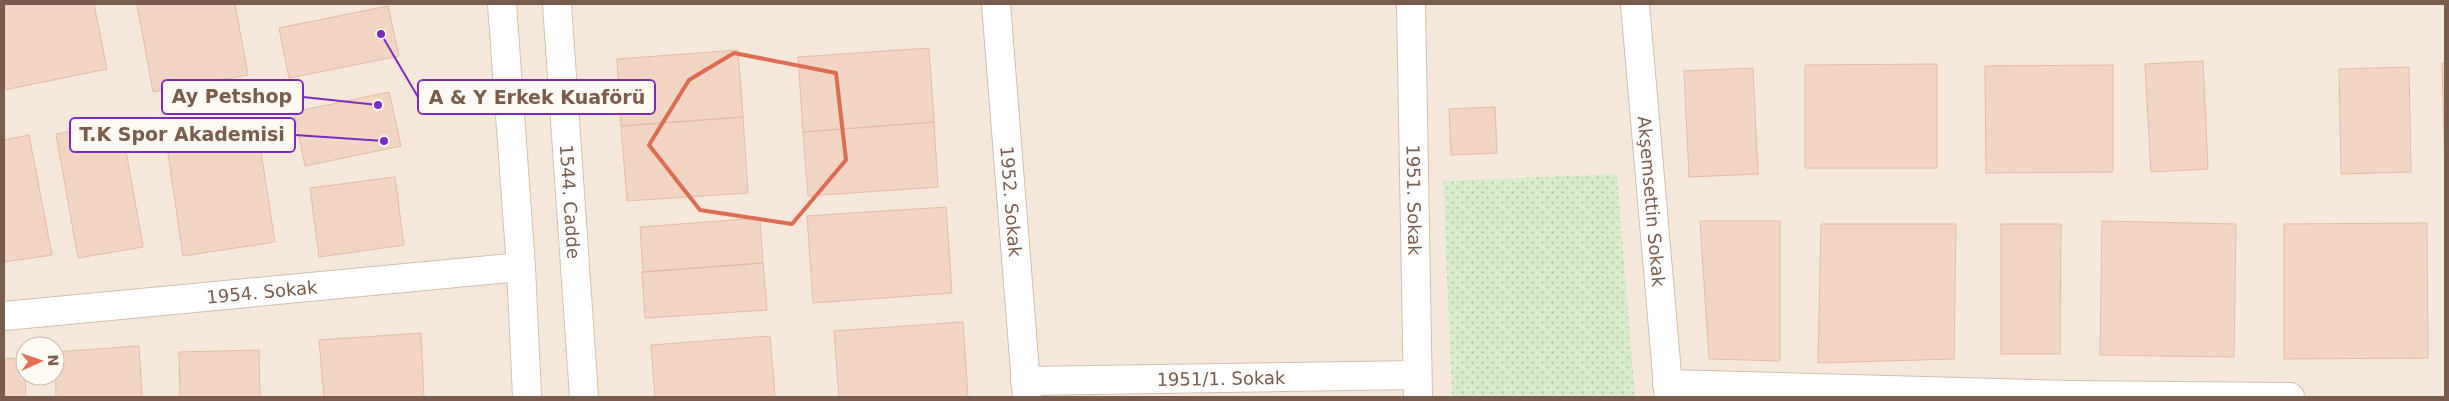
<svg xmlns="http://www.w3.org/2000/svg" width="2449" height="401" font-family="'DejaVu Sans',sans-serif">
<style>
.residential{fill:#f5e8da;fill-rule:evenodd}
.grass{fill:url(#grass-dots)}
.building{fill:#f3d5c3;stroke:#e6bba3}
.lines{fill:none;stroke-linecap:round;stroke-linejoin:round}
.minor-casing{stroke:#d1beb0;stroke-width:30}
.secondary-casing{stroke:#d6c0b0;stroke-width:30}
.minor{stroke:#fff;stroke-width:28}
.secondary{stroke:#fff;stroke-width:28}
.marked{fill:none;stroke:#dc6d51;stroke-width:4;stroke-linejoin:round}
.labels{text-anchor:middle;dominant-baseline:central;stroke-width:4;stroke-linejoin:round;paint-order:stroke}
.street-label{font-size:18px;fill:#7a5c4d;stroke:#fffaf3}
.leader{fill:none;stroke:#7b2cbf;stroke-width:2}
.callout-dot{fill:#7b2cbf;stroke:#fffaf3;stroke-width:2}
.callout{fill:#fffaf3;stroke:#7b2cbf;stroke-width:2}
.callout-label{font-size:19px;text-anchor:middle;font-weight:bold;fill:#7a5c4d}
</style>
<defs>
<pattern id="grass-dots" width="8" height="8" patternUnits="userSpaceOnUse" patternTransform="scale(1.25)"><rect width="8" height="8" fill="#d8ecc9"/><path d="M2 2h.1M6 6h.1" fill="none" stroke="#b4c2a5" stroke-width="1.8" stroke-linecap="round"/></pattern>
</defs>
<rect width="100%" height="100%" fill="#fdf6ec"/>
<path class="residential" d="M4,4H2445V397H4ZM25,346H55V376H25Z"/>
<path class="grass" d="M1617,174L1635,397H1452L1443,181Z"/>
<path class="building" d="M4,4H94L107,69L4,90Z
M137,4H235L248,75L153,92Z
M388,6L399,56L289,78L279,28Z
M929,48L934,122L803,132L798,57Z
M738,50L743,117L621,126L617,59Z
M2203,61L2208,169L2151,172L2145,64Z
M2442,63H2445V177Z
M1937,64V168H1805V65Z
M2113,65V172L1986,173L1985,66Z
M2409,67L2411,172L2341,174L2339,69Z
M1753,68L1758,174L1689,177L1684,71Z
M389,92L401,146L305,166L294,112Z
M1495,107L1497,153L1451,155L1449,109Z
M743,117L748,193L627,201L621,126Z
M121,122L143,247L78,258L56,134Z
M934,122L938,187L808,196L803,132Z
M258,133L275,242L183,256L167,147Z
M29,135L52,255L4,262V140Z
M395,177L404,245L319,257L310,188Z
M946,207L952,293L813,303L807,216Z
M760,218L763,263L643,272L640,227Z
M1700,221H1780V361L1709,359Z
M2102,221L2236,224L2234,357L2100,355Z
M2427,223L2428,358L2284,359V224Z
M1821,224H1956L1954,359L1818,363Z
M2001,224H2061L2060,354H2001Z
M763,263L767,310L645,318L642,272Z
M963,322L968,397H839L834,331Z
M421,333L424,397H324L319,340Z
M770,336L775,397H655L651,345Z
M139,346L142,397H56L55,352Z
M259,350L260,397H180L179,352Z
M24,358L26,397H4V359Z"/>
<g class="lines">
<defs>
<g id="minor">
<path id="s1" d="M996,4L1027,397"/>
<path id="s2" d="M1411,4L1418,397"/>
<path id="s3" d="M1635,4L1669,397"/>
<path id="s4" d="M4,316L521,267"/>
<path id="s5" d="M1025,381L1416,375"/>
<path d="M1667,384L2069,395L2290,397"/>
</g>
<g id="secondary">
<path d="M502,4L521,267L527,397"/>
<path id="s6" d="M557,4L584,397"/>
</g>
</defs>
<use href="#minor" class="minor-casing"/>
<use href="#secondary" class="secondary-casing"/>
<use href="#minor" class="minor"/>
<use href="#secondary" class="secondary"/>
</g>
<path class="marked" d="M734,53L836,73L846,160L792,224L700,210L649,145L689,80Z"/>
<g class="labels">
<g class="street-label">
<text stroke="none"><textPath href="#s6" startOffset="198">1544. Cadde</textPath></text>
<text stroke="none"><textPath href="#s1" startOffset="198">1952. Sokak</textPath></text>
<text stroke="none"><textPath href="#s2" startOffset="196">1951. Sokak</textPath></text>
<text stroke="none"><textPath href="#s3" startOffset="198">Akşemsettin Sokak</textPath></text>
<text stroke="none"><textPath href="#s4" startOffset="259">1954. Sokak</textPath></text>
<text stroke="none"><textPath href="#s5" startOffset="196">1951/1. Sokak</textPath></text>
</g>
</g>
<path class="leader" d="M378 105L303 97M381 34L418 97M384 141L295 135"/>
<g class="callout-dot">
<circle cx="378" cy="105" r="5"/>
<circle cx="381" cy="34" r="5"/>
<circle cx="384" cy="141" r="5"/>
</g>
<g class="callout">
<rect x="162" y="80" width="141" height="34" rx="5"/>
<rect x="418" y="80" width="237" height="34" rx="5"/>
<rect x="70" y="118" width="225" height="34" rx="5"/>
</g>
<g class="callout-label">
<text x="232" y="103">Ay Petshop</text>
<text x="537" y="104">A &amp; Y Erkek Kuaförü</text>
<text x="182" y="141">T.K Spor Akademisi</text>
</g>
<rect width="2449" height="401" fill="none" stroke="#7a5c4d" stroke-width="10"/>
<g transform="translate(40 361) rotate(87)"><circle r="24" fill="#fffaf3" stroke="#cabbb1"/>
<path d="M0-4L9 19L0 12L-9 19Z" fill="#e76f51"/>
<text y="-8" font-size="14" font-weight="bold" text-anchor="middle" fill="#7a5c4d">N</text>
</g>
</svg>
